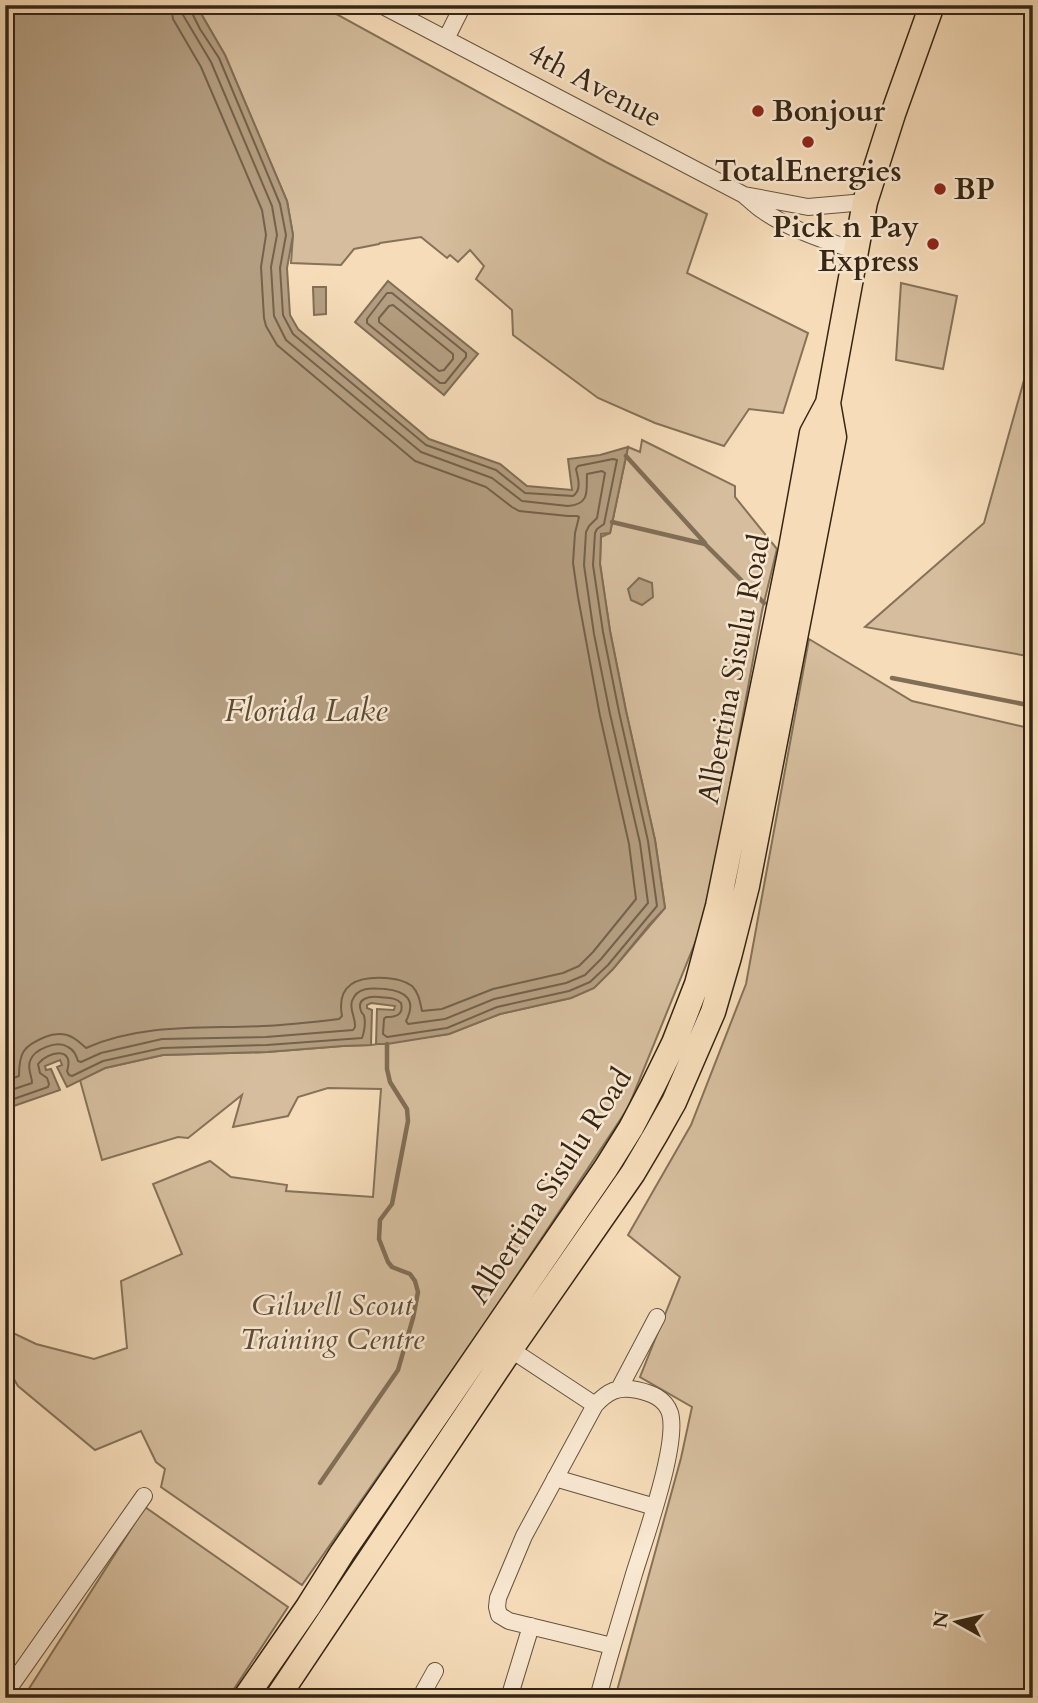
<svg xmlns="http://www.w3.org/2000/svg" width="1038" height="1703" font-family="Cardo,serif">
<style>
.green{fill:#d5bd9d;stroke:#857259;stroke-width:2}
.water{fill:#b49e81;stroke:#816e56;stroke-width:2}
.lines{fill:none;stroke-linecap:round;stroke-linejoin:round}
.shore{stroke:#74624b;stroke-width:2}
.stream{stroke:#816e56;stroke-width:4.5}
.minor-casing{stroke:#65543e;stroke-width:18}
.primary-casing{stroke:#352615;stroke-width:27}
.minor{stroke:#f9e8d2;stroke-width:16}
.primary{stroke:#f6dcb9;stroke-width:24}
.poi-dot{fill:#8f2418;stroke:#f9e8d2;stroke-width:2.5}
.labels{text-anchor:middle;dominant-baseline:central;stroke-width:5;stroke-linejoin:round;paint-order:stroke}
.street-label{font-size:30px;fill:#352615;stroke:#f9e8d2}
.poi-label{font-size:30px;font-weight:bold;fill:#352615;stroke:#f9e8d2;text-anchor:start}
.park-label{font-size:30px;font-style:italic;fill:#5d4c37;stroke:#f9e8d2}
.water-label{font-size:32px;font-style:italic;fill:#5b4a35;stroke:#f9e8d2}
</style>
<rect width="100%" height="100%" fill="#f6dcb9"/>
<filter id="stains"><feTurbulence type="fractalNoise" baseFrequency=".00286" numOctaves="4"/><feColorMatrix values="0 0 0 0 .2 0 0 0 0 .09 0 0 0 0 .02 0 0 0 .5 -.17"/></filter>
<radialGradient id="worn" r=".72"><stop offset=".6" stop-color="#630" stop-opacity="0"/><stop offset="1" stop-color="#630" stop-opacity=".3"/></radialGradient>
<path class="green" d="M196,5H320L606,162L707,214L687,273L808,333L783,413L749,409L724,446L655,423L598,398L513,335L512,310L476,279L484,266L470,250L458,262L450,255L447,258L421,237L380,243L379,244L354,249L341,265L291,263L293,235L287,201L225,55Z
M901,283L957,296L943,369L896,360Z
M1033,348V657L865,627L984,523Z
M642,440L735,486V497L777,549L762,611L706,916L628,1108L486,1322L302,1585L161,1487L165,1469L156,1462L141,1431L95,1450L18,1386L5,1364V1329L36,1344L94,1359L127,1348L121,1281L182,1254L153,1184L210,1161L231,1177L287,1185L286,1191L373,1197L381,1089L328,1088L298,1097L288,1116L233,1127L242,1095L188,1138L178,1137L102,1160L80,1080L105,1068L163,1055L267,1052L343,1046L371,1045L449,1034L500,1014L571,998L594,988L613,969L665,908L655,840L626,711L610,631L600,564L601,537L610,533L628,447L640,452Z
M809,639L912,701L1033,729V1698H615L681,1458L692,1407L640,1377L680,1277L628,1235L691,1125L746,984Z
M145,1507L288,1607L228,1698H23Z"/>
<path class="water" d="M5,5H196L225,55L287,201L293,235L287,268L290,315L298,329L429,439L500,464L527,486L572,490L568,459L600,455L628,447L610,533L601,534L600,564L610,631L626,711L655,840L665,908L649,925L613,969L594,988L571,998L500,1014L449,1034L387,1044H376L377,1009L394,1010L395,1006L371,1003L367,1005V1008L372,1010L371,1045L343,1046L267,1052L163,1055L105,1068L67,1087L57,1067L62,1065L60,1060L45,1066L46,1070L51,1069L60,1090L5,1109Z
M388,281L478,354L444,395L355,322Z
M313,287H326V314L314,315Z
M639,578L652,583L653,597L642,605L631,600L628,589Z"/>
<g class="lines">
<path class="shore" d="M387,293H392L466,353V357L445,383H440L367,323V319Z
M393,305L453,354V359L444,370L439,371L379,322V318L389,306Z
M5,1081L19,1076C19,1053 23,1046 45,1037C52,1034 59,1033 67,1035C75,1037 80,1043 86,1048C142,1023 204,1029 263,1026C289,1025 314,1022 339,1019L342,1016C336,984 358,976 386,978C395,979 404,980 412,986C419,993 420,1002 422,1011L442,1009L493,989L563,973L579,966L593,952L636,899L629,844L600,716L578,597L573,563L575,533L579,517L577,516H568L519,511L512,507L486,487L415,461L277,345L266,326L264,318L261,267L266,235L262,210L201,67L173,19L171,5
M5,1092L32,1083C32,1076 27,1069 30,1061C34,1049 57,1040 68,1047C74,1050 76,1055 78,1061L81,1062L101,1053L162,1039L266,1037L353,1030L355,1027C356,1018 349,1010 352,1001C357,986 373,988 385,989C406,991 417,1000 406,1021L408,1024L445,1019L494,999L566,983L585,975L601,959L648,903L640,843L610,714L594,634L584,565L586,532L589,526L597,518L605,473L602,471L587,474C586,490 591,504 568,506L522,501L492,478L421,452L286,340L274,316L271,267L277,235L272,206L211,62L183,15L181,5
M5,1102L48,1087L49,1084L47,1078L40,1073L38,1064C48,1051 75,1046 67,1071L69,1075L72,1076L103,1061L162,1048L267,1045L362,1038C364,1033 366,1022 364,1016C364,1014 361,1013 361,1011C356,998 370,996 379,997C388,998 395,997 401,1003C404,1015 396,1017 386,1017L384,1019L383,1034L387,1037L447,1028L497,1007L569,991L590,982L608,965L657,906L648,841L619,712L603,632L593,565L595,533L597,529L604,524L617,460L613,459L578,466L576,469C578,478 582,490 573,496L525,493L496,470L426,445L293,334L283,315L280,268L286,235L280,204L219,58L200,29L191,11L190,5"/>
<path class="stream" d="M626,456L705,543
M612,522L705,544L764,603
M892,678L1033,706
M320,1483L398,1370L413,1318L418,1292L415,1281L410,1274L392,1267L388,1262L379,1239L380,1220L392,1204L408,1121L407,1109L390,1082L387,1069V1044"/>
<defs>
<path id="minor" d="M381,5L744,195C750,200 756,206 762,210C787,228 825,241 855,250
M446,39L463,5
M744,195L808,207L865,202
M504,1345L595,1405
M619,1389L657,1317
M555,1478L655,1507
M5,1694L144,1496
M420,1698L435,1671
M509,1698L531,1626
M598,1698C609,1656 622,1615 634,1574C644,1541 679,1444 670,1413C665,1398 651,1393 637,1390C618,1386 608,1391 595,1405L524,1536L498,1598L497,1607L499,1615L509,1621L612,1646"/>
<path id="primary" d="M245,1698L308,1607L342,1553L606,1168L631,1128L653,1086L674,1043L697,984L718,906L790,554L812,433L828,403L865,202L893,114L932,5
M277,1698L510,1350L633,1173L656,1134L674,1102L713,1012L729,957L747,886L834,437L828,403"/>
</defs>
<use href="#minor" class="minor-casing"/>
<use href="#primary" class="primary-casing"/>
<use href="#minor" class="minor"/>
<use href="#primary" class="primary"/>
</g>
<g class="poi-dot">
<circle cx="758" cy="111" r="7"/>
<circle cx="808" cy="142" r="7"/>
<circle cx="940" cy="189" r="7"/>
<circle cx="933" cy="244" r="7"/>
</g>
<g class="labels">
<g class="street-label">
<text transform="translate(595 85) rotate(28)">4th Avenue</text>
<text transform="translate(734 669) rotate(-79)">Albertina Sisulu Road</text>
<text transform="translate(550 1186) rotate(-57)">Albertina Sisulu Road</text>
</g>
<g class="poi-label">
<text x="772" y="111">Bonjour</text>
<text x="808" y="171" text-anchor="middle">TotalEnergies</text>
<text x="954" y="189">BP</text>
<text x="919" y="227" text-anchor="end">Pick n Pay<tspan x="919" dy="34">Express</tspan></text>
</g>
<g class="park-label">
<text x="332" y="1305">Gilwell Scout<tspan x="332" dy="34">Training Centre</tspan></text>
</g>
<g class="water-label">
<text x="306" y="711">Florida Lake</text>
</g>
</g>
<rect width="1038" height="1703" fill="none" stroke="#f6dcb9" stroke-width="28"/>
<rect x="7" y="7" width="1024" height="1689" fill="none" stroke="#352615" stroke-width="3.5"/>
<rect x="14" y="14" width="1010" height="1675" fill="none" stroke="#352615" stroke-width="2"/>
<g transform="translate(957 1622) rotate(278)" stroke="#f9e8d2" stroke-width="5" paint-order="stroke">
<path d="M0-5L12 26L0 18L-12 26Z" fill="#352615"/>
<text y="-10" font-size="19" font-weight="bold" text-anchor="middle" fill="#352615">N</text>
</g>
<rect width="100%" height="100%" filter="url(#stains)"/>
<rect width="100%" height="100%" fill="url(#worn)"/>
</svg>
